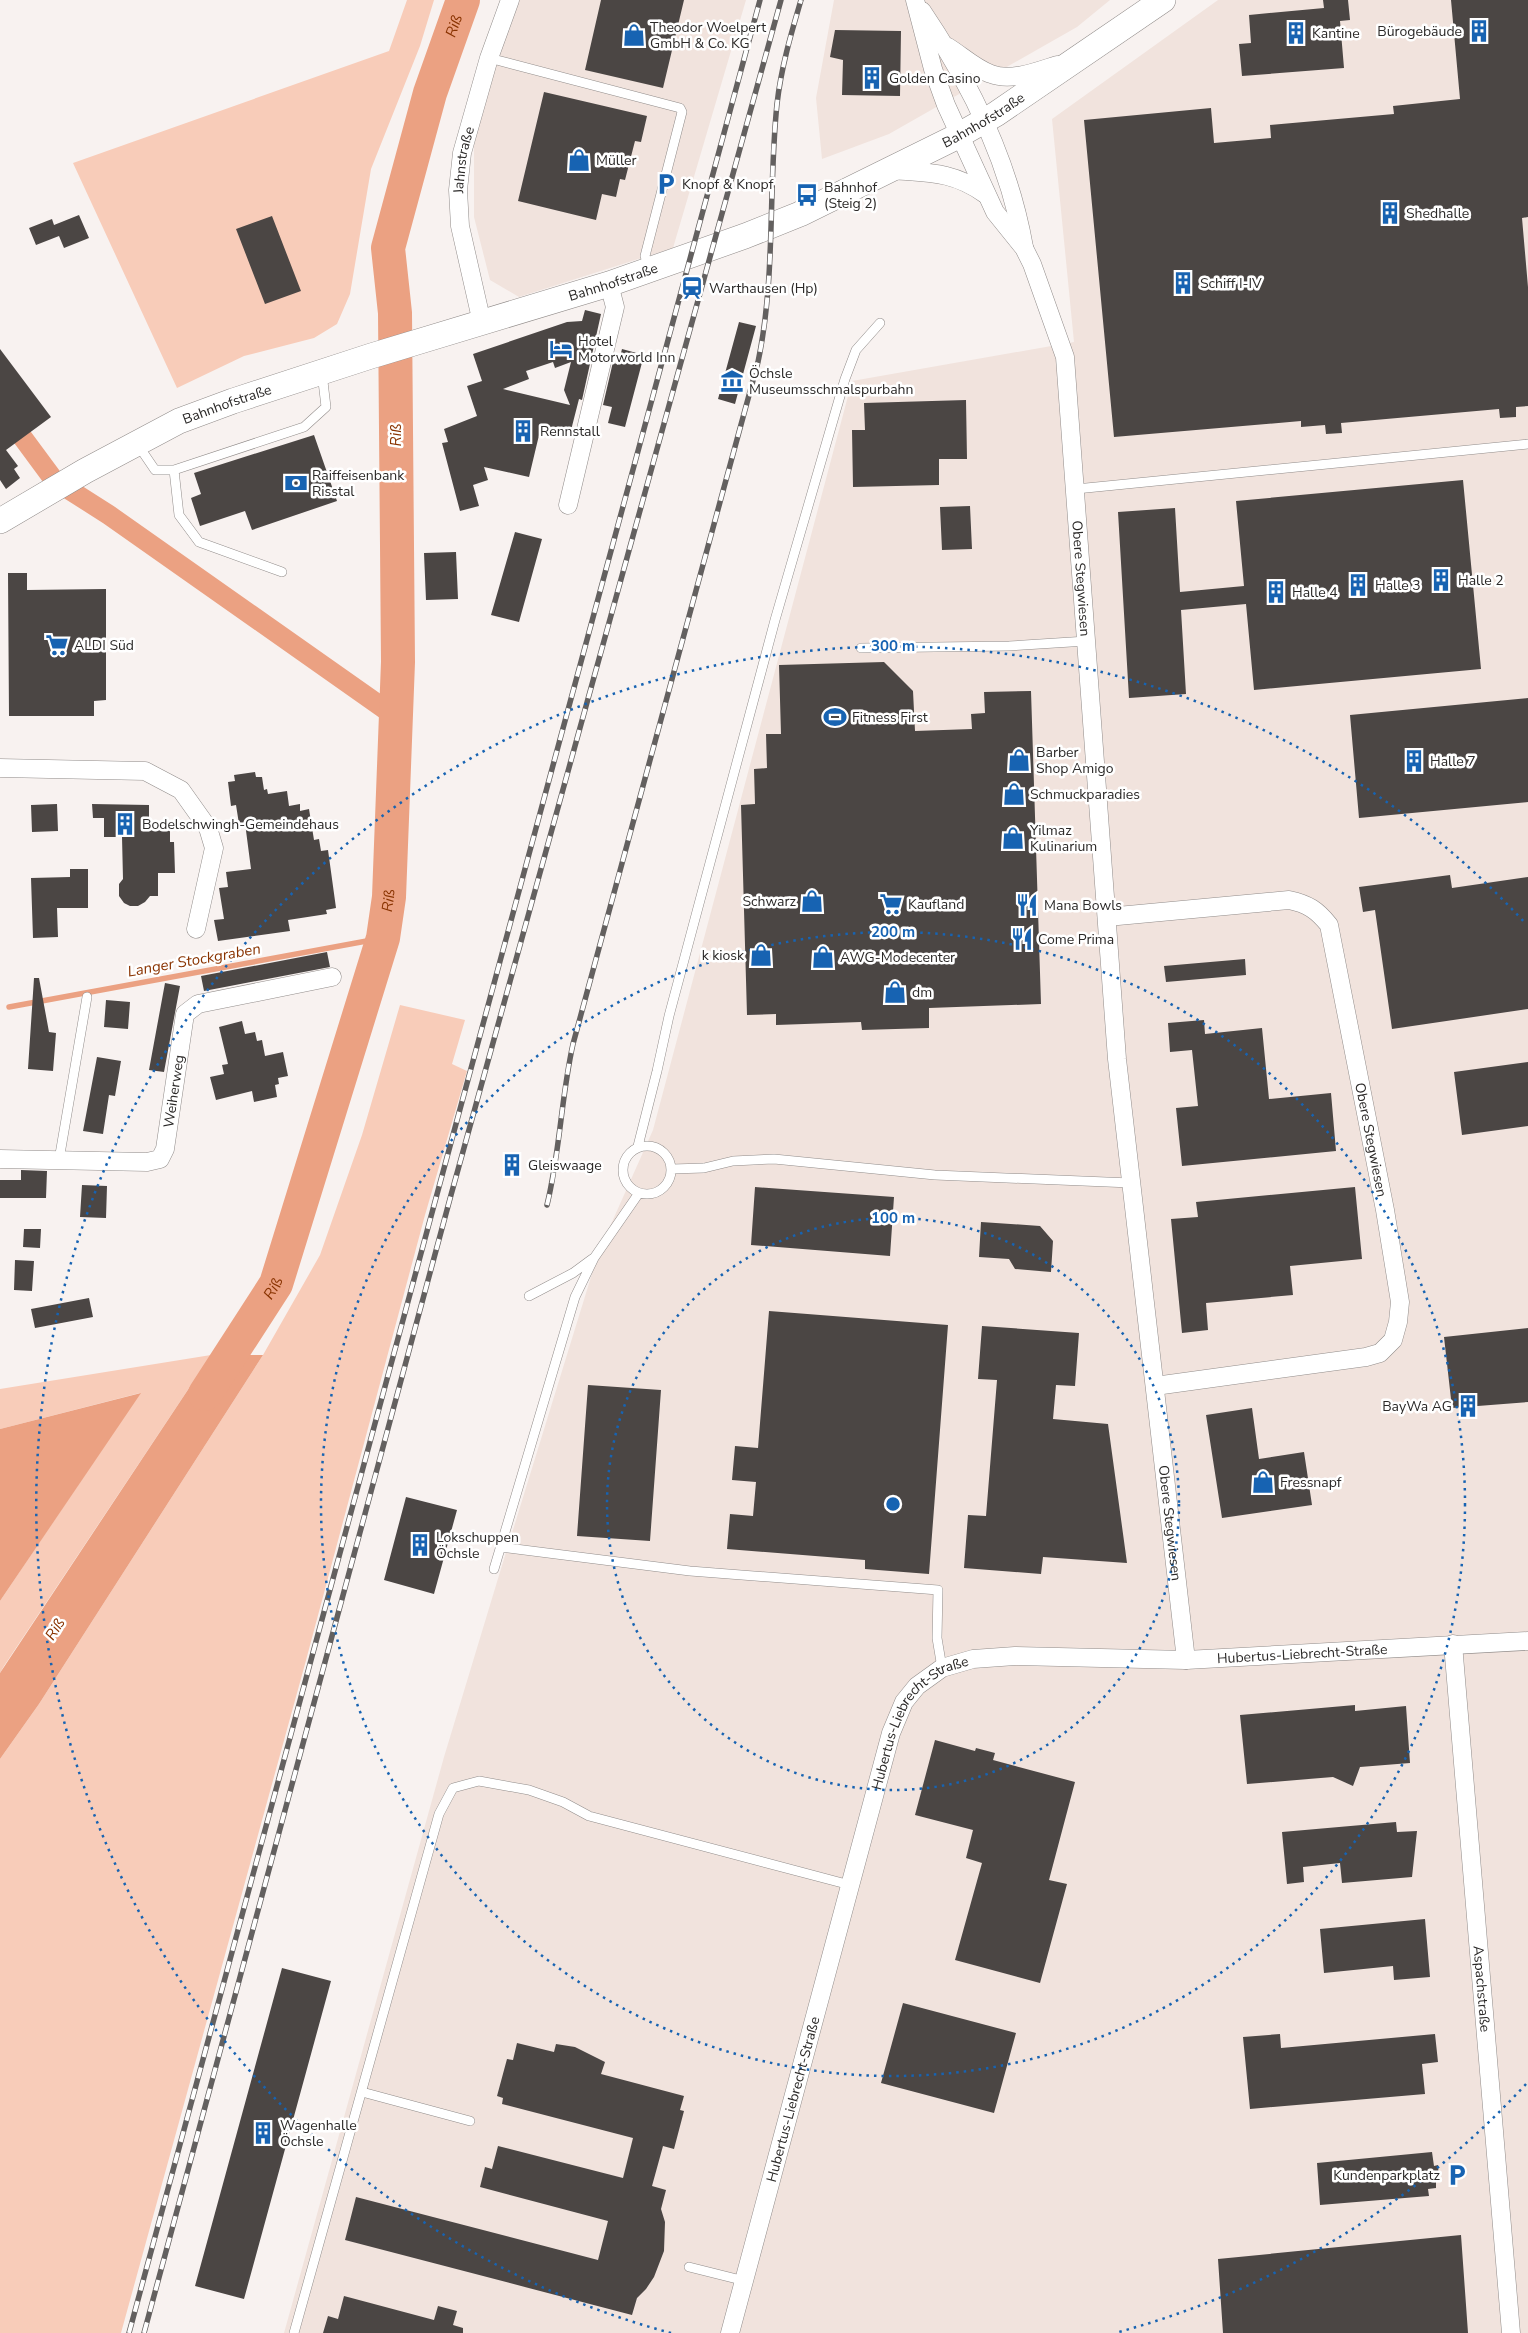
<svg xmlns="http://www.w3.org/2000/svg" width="1528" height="2333" font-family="'Nunito Sans',sans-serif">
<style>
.built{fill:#f1e3dd}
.green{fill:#f8ccb9}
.water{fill:#eba182}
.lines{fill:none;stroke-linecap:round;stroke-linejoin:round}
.stream{stroke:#eba182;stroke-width:5.5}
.canal{stroke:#eba182;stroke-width:20}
.river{stroke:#eba182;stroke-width:34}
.building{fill:#4b4644;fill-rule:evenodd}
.service-casing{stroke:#918c8a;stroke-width:10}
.minor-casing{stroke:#918c8a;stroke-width:19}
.secondary-casing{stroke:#918c8a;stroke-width:26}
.service{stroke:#fff;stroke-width:9}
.minor{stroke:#fff;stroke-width:18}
.secondary{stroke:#fff;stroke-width:25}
.rail-casing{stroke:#63605f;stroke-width:5.5}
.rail{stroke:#fff;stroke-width:4;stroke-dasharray:11;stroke-linecap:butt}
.ring{fill:none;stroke:#1763b2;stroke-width:2.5;stroke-dasharray:2.5 5}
.labels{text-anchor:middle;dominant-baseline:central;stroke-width:5;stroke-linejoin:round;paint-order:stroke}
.poi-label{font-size:14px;fill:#2b2928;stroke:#fff;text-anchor:start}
.street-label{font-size:14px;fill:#2b2928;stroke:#fff}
.water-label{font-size:15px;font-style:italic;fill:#893300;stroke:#fff}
.centre{fill:#1763b2;stroke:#fff;stroke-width:2.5}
.ring-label{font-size:15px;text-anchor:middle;font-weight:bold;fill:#1763b2;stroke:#fff;stroke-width:5;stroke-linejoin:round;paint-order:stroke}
</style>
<rect width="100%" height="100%" fill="#f8f2f0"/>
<path class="built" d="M517,0H746L673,248L519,297L490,280L474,217V145L494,64Z
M834,0H1110L1077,27L889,134L822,159L816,98Z
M1218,0H1528V2333H284L444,1757L500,1572L599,1251L653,1130L852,381L1074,342L1052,119Z"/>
<path class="green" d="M407,0H434L420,46L371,169L350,294L337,324L314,338L244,356L177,388L73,163L389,51Z
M400,1005L465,1020L452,1064L467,1071L425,1215L305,1664L121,2333H0V1759L39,1704L263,1355L320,1255L362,1135Z
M211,1355L4,1666L0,1673V1601L140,1393L0,1429V1389Z"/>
<path class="water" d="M211,1355H263L39,1704L0,1759V1673Z
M141,1393L0,1601V1429Z"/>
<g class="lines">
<path class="stream" d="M9,1007L383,938"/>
<path class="canal" d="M0,407L54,480L109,515L396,717"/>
<path class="river" id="s1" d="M205,1394L276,1284L383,938L389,897L398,662L395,313L388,248L430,93L463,0"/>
</g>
<path class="building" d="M601,0H684L663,88L585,70Z
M1323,0H1348L1350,20L1340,21L1344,68L1242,76L1239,44L1251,43L1249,15L1324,8Z
M1451,0H1528V217L1522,218L1528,287V406L1516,407V417L1500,418L1499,409L1341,423L1342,433L1326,434L1325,425L1301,427V421L1114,437L1084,120L1211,108L1214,143L1271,138L1270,125L1394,114L1393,106L1460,99Z
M835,30L901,31L900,96L842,95L843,60L830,57Z
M544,92L647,116L641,142L635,141L625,180L620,179L616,197L602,194L596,220L518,201Z
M79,215L89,238L64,248L59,236L36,245L29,228L52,219L54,225Z
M272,216L301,291L265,304L236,229Z
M585,310L601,314L582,400L579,399L569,438L540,431L529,477L484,467L488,480L473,485L479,506L460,511L442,443L448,442L444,429L477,416L467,386L482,381L473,354L567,322L582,321ZM553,362L555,368L571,362L564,390L570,405L503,389L529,379L526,371Z
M739,322L756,326L735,404L718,399Z
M0,349L51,417L6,450L18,466L14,469L20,478L6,489L0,480Z
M622,349L644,355L625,427L608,423L612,407L603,405L613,362L618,365Z
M966,400L967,459H939V485L853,487L852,430H865L864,403Z
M314,435L337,501L252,530L245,511L200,526L191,498L201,494L194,473Z
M1463,480L1481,669L1254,690L1246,604L1181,610L1186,694L1129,698L1118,512L1175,508L1180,592L1244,586L1236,501Z
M970,506L972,549L942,550L940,507Z
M515,532L542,539L519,622L491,615Z
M456,552L458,599L426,600L424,553Z
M8,573H27V590L106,589V700L94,701V716H9Z
M884,662L913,691L915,731L972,729L971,714L985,713L984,692L1031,691L1041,1004L929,1008V1028L862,1030L861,1022L776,1025V1014L747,1015L741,805L755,804L754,769L767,768L766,734H781L779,665Z
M1528,698V802L1359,818L1350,715Z
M255,772L256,777H262L264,790L267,789L268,794L287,791L289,806L300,804V811L309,809L314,840L319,839L321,851L328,850L336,908L326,910L327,914L288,920L290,931L218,941L214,920L224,919L219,888L228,887L226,872L251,869L245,823L239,824L236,805L231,806L228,782L235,781L234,775Z
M57,804L58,831L32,832L31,805Z
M92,804L149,805V829H170V842H174L175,873H158V896H150L145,902L138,906H130L124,903L119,896V884L123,879L122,837H104V818H93Z
M70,869H88V908H57L58,937L33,938L31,878L70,877Z
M1450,875L1452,888L1528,877V1009L1392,1029L1375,910L1363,912L1359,887Z
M327,952L330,967L204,991L201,976Z
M1245,959L1246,975L1166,982L1164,966Z
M34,978H39L49,1032L56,1033L53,1071L28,1069Z
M165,983L180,986L164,1072L149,1070Z
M106,1000L130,1002L128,1029L104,1027Z
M1204,1020L1205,1034L1262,1028L1269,1099L1331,1093L1336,1151L1182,1166L1176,1108L1198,1106L1192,1050L1170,1052L1168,1023Z
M242,1021L245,1034L255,1032L257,1041L262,1040L265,1056L283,1052L288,1076L278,1078L279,1084L275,1085L277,1097L254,1102L252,1091L216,1100L210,1077L224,1074L222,1065L228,1064L219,1027Z
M97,1057L121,1061L115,1096L109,1095L103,1134L83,1131Z
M1528,1062V1126L1462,1135L1454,1072Z
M21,1170L47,1171L46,1198H0V1180H21Z
M82,1185L107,1186L106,1218L80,1217Z
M755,1187L894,1197L890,1256L751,1245Z
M1355,1187L1362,1259L1290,1266L1293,1295L1206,1303L1208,1330L1182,1333L1171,1219L1198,1217L1196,1202Z
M981,1222L1040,1226L1053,1241L1051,1272L1015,1269L1009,1259L979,1257Z
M24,1229H41L40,1248L23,1247Z
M15,1260L34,1261L32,1291L14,1290Z
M89,1298L93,1317L35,1328L31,1309Z
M769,1311L948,1325L929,1574L865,1569V1560L727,1549L730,1514L753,1516L756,1482L732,1480L735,1446L758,1448Z
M982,1326L1079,1333L1075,1386L1056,1385L1053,1419L1108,1424L1127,1563L1043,1557L1041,1574L964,1568L968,1515L986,1516L997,1380L978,1379Z
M1528,1328V1402L1452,1408L1444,1337Z
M588,1385L661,1390L650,1541L577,1536Z
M1252,1408L1259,1459L1304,1452L1312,1505L1222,1518L1206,1415Z
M406,1497L457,1510L434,1594L384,1580Z
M1355,1705V1711L1406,1706L1410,1763L1360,1767L1353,1786L1333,1777L1247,1784L1240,1715Z
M935,1740L975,1751L976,1748L995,1753L993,1760L1075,1782L1049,1880L1067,1884L1040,1983L955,1960L982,1863L966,1858L973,1830L915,1815Z
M1396,1822L1397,1832L1417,1831L1412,1877L1342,1883L1340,1863L1303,1867L1304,1882L1287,1884L1282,1832Z
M1425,1919L1430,1977L1394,1980L1393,1966L1324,1973L1320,1929Z
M282,1968L331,1981L244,2299L195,2286Z
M903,2003L1016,2033L994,2113L881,2083Z
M1280,2034L1281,2048L1435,2034L1438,2062L1422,2064L1425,2094L1250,2109L1243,2037Z
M517,2043L554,2052L556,2044L575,2047L605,2062L601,2074L684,2096L680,2110L684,2111L674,2149L663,2146L652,2186L666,2190L661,2209L665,2222L664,2251L654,2277L646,2289L637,2298L632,2315L345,2240L356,2197L598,2260L608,2221L480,2187L485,2167L492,2169L498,2146L623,2178L633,2138L502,2104L503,2098L497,2096L507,2059L513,2060Z
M1432,2152L1434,2166L1438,2165L1439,2181H1436V2188L1428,2189L1429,2196L1320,2205L1317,2163Z
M1461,2235L1468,2333H1223L1218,2259Z
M344,2296L434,2320L438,2306L457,2311L453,2325L463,2328V2333H323L328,2316L338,2319Z"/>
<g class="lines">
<defs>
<path id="service" d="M489,58L680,108L682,112L645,256L649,267
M138,445L155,470H174L304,427L326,407L322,373
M174,470L179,515L199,542L282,572
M1076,489L1528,444
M861,648L1009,646L1087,641
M623 1170a24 24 0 1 1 48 0a24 24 0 1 1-48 0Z
M638,1146L657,1071L669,1016L775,620L845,379L856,350L880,323
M59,1160L87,997
M672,1169L704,1168L733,1161L774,1159L935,1175L1131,1183
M529,1296L573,1273L592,1259
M500,1547L690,1571L938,1590L937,1638L942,1668
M494,1569L575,1297L594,1258L639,1193
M362,2092L470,2121
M689,2267L745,2281
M294,2333L439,1814L453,1788L479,1781L529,1790L563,1802L589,1816L850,1885"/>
<g id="minor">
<path id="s2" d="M915,0L933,69L946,105L995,212L1024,248L1032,264L1065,357L1117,1059L1186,1660"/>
<path d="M922,11C970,82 1009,162 1024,247"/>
<path d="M948,47C961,55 976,69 991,74C1011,82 1038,71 1057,65"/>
<path d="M891,170C928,173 953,171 985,194"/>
<path id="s3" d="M482,323L460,226L458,190L462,153L489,58L510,0"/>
<path d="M568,505L615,307L609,284"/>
<path d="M0,768L145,771L181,790L208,828L214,848L196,929"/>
<path id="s4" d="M1107,917L1289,900C1308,904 1317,910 1329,925L1385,1210L1400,1302L1398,1322L1393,1340L1380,1353L1366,1357L1155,1386"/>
<path id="s5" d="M0,1159L147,1162L160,1159L165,1149L185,1014L198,1004L332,977"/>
<path id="s6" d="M1453,1644L1511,2333"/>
<path id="s7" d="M730,2333L891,1733L904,1702L917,1686L942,1668L973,1659L1015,1656L1186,1660L1528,1641"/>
</g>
<g id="secondary">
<path id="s8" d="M0,521L85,471L179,421L233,401L371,356L609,284L745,236L800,214L954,138L996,114L1163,0"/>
</g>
</defs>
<use href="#service" class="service-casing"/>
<use href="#minor" class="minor-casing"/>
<use href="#secondary" class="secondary-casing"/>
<use href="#service" class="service"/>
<use href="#minor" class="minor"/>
<use href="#secondary" class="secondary"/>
<defs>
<path id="rail" d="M547,1205C560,1152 561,1098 573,1044L758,362C776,277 768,190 777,104C781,68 791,34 801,0
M129,2333L760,0
M144,2333L451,1195L781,0"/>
</defs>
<use href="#rail" class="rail-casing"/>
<use href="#rail" class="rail"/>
</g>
<g class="ring">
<circle cx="893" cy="1504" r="286"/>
<circle cx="893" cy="1504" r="572"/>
<path d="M1526 2084A858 858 0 0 1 1115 2333M671 2333A858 858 0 1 1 1526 924"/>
</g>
<defs>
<symbol id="building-bare" viewBox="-9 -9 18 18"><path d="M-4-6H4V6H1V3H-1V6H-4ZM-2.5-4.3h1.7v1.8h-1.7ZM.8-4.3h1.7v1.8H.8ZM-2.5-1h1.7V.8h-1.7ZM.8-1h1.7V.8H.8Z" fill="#1763b2" stroke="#fff" stroke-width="2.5" paint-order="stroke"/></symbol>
<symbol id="shop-bare" viewBox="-9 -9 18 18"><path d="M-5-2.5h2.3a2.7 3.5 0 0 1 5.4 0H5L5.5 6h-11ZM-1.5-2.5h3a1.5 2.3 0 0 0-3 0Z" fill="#1763b2" stroke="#fff" stroke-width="2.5" paint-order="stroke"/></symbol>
<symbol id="parking-bare" viewBox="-9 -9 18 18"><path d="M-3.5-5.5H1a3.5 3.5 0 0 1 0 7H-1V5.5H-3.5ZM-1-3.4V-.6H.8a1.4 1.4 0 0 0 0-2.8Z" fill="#1763b2" stroke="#fff" stroke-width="2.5" paint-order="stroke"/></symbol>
<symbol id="bus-bare" viewBox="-9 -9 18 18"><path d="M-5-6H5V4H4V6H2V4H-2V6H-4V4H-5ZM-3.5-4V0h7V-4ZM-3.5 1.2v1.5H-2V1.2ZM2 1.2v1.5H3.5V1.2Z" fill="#1763b2" stroke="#fff" stroke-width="2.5" paint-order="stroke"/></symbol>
<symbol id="station-bare" viewBox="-9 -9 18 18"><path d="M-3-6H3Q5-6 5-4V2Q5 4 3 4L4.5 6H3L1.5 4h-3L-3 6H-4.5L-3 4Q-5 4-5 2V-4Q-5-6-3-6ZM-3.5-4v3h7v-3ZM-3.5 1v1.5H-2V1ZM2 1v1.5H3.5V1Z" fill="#1763b2" stroke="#fff" stroke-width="2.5" paint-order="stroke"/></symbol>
<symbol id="hotel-bare" viewBox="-9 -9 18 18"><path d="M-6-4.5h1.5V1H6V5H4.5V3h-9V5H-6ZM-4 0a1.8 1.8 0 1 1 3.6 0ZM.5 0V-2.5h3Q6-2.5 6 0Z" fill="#1763b2" stroke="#fff" stroke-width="2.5" paint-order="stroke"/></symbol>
<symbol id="museum-bare" viewBox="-9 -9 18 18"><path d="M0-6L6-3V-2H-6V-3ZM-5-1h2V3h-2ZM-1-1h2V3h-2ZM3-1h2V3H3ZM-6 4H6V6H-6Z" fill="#1763b2" stroke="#fff" stroke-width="2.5" paint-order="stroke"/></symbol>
<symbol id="bank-bare" viewBox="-9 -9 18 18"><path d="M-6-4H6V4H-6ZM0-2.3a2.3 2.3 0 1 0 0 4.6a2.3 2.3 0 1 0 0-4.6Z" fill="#1763b2" stroke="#fff" stroke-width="2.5" paint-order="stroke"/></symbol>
<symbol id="supermarket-bare" viewBox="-9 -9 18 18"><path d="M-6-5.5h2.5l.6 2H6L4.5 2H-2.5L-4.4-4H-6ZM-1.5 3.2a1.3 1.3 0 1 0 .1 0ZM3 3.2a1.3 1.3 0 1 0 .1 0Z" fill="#1763b2" stroke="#fff" stroke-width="2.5" paint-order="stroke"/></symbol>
<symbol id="stadium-bare" viewBox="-9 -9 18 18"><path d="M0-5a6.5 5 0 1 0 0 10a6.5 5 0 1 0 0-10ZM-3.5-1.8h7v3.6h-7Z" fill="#1763b2" stroke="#fff" stroke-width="2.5" paint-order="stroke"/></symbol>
<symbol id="restaurant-bare" viewBox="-9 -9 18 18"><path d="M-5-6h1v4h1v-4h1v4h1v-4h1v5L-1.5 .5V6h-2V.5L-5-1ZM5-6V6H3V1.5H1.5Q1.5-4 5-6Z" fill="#1763b2" stroke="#fff" stroke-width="2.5" paint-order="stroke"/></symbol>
</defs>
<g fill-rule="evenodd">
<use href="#building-bare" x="1463" y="15" width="32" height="32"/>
<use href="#building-bare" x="1280" y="17" width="32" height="32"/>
<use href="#shop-bare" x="618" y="19" width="32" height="32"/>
<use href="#building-bare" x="856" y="62" width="32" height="32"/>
<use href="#shop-bare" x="563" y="144" width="32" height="32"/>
<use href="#parking-bare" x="650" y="168" width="32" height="32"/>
<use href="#bus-bare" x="791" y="179" width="32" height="32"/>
<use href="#building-bare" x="1374" y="197" width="32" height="32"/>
<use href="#building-bare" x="1167" y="267" width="32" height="32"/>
<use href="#station-bare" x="676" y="272" width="32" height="32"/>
<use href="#hotel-bare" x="545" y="333" width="32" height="32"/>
<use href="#museum-bare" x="716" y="365" width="32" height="32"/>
<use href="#building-bare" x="507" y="415" width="32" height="32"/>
<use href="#bank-bare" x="280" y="467" width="32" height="32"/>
<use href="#building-bare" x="1425" y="564" width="32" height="32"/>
<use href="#building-bare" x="1342" y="569" width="32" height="32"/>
<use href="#building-bare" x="1260" y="576" width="32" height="32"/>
<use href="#supermarket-bare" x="41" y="629" width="32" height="32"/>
<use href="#stadium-bare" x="819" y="701" width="32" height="32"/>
<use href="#shop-bare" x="1003" y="744" width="32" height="32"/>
<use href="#building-bare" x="1398" y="745" width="32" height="32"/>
<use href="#shop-bare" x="998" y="778" width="32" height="32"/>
<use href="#building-bare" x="109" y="808" width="32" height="32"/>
<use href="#shop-bare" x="997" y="822" width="32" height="32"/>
<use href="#shop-bare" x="796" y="885" width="32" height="32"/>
<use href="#supermarket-bare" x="875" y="888" width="32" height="32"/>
<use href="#restaurant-bare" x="1011" y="889" width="32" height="32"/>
<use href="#restaurant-bare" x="1006" y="923" width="32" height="32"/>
<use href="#shop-bare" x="745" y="939" width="32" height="32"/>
<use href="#shop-bare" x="807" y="941" width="32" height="32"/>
<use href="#shop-bare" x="879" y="976" width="32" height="32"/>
<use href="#building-bare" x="496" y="1149" width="32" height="32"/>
<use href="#building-bare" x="1452" y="1390" width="32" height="32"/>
<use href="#shop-bare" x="1247" y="1466" width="32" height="32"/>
<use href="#building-bare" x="404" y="1529" width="32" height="32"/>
<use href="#building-bare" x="247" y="2117" width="32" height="32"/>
<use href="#parking-bare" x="1441" y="2159" width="32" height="32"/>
</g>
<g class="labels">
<g class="poi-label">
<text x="650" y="27">Theodor Woelpert<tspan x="650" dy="16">GmbH &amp; Co. KG</tspan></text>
<text x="1462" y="31" text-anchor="end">Bürogebäude</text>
<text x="1312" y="33">Kantine</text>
<text x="889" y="78">Golden Casino</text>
<text x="596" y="160">Müller</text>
<text x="682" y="184">Knopf &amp; Knopf</text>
<text x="824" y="187">Bahnhof<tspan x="824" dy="16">(Steig 2)</tspan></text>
<text x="1406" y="213">Shedhalle</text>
<text x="1200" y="283">Schiff I-IV</text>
<text x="709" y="288">Warthausen (Hp)</text>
<text x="578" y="341">Hotel<tspan x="578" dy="16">Motorworld Inn</tspan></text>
<text x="749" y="373">Öchsle<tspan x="749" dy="16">Museumsschmalspurbahn</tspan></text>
<text x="540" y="431">Rennstall</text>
<text x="312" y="475">Raiffeisenbank<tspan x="312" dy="16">Risstal</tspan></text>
<text x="1458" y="580">Halle 2</text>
<text x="1375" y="585">Halle 3</text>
<text x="1292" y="592">Halle 4</text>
<text x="74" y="645">ALDI Süd</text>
<text x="852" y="717">Fitness First</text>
<text x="1036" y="752">Barber<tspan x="1036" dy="16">Shop Amigo</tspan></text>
<text x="1430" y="761">Halle 7</text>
<text x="1030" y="794">Schmuckparadies</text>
<text x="142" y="824">Bodelschwingh-Gemeindehaus</text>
<text x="1030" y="830">Yilmaz<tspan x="1030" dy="16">Kulinarium</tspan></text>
<text x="796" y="901" text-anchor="end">Schwarz</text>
<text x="908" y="904">Kaufland</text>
<text x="1044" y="905">Mana Bowls</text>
<text x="1038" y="939">Come Prima</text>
<text x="744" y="955" text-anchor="end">k kiosk</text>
<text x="840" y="957">AWG-Modecenter</text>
<text x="912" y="992">dm</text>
<text x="528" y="1165">Gleiswaage</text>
<text x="1452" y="1406" text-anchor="end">BayWa AG</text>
<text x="1280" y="1482">Fressnapf</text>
<text x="436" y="1537">Lokschuppen<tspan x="436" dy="16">Öchsle</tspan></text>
<text x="280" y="2125">Wagenhalle<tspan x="280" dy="16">Öchsle</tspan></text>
<text x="1440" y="2175" text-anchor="end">Kundenparkplatz</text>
</g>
<g class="street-label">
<text stroke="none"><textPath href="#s8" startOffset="1066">Bahnhofstraße</textPath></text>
<text stroke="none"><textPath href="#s3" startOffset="166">Jahnstraße</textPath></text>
<text stroke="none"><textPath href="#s8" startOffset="661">Bahnhofstraße</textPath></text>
<text stroke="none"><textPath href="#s8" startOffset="256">Bahnhofstraße</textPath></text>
<text stroke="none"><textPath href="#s2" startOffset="612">Obere Stegwiesen</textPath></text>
<text stroke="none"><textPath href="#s5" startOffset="230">Weiherweg</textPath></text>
<text stroke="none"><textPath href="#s4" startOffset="450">Obere Stegwiesen</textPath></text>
<text stroke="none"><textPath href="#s2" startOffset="1561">Obere Stegwiesen</textPath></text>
<text stroke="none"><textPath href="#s7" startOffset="1068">Hubertus-Liebrecht-Straße</textPath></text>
<text stroke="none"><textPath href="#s7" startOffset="648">Hubertus-Liebrecht-Straße</textPath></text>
<text stroke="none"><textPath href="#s6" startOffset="346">Aspachstraße</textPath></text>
<text stroke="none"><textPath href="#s7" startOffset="242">Hubertus-Liebrecht-Straße</textPath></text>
</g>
<g class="water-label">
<text stroke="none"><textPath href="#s1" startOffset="1416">Riß</textPath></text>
<text transform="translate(396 435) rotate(-90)">Riß</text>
<text stroke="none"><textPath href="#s1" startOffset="531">Riß</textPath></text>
<text transform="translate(194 960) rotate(-10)">Langer Stockgraben</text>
<text stroke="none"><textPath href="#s1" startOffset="126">Riß</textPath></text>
<text transform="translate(55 1629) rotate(-57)">Riß</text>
</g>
</g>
<circle cx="893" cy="1504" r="8" class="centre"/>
<g class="ring-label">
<text x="893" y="651">300 m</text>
<text x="893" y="937">200 m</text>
<text x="893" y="1223">100 m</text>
</g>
</svg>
